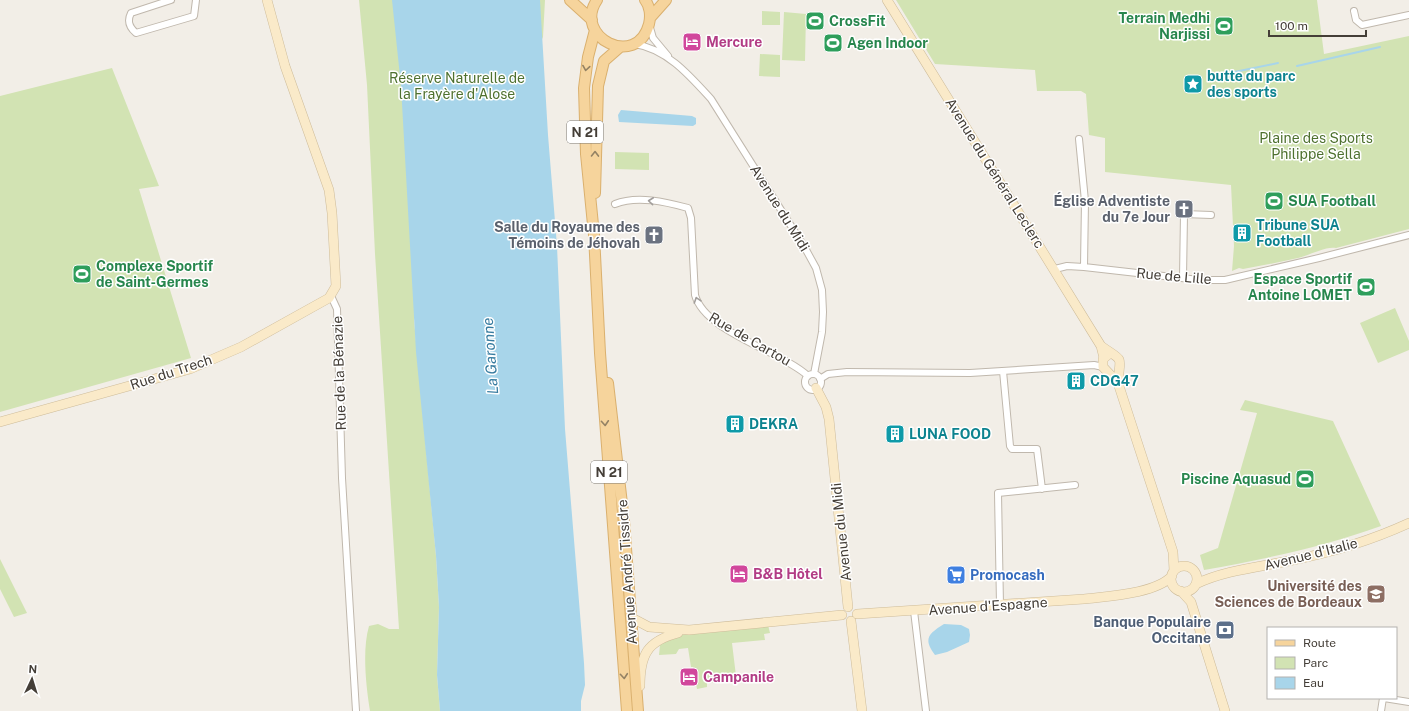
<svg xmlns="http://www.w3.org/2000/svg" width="1409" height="711" font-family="'Public Sans',sans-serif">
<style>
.green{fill:#d2e3b3}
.water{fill:#a8d5ea}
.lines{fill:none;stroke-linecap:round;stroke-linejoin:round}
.stream{stroke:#a8d5ea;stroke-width:2}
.street-casing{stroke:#c0b8ad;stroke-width:8}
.secondary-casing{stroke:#cebc9a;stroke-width:10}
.primary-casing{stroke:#dab06e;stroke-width:12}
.street{stroke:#fff;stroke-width:6}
.secondary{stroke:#faeac9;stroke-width:9}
.primary{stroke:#f6d49c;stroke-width:10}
.oneway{stroke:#948264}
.oneway2{stroke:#a29e9b}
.labels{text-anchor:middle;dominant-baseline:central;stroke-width:3;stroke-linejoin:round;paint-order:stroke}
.shield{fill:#fff;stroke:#7c7873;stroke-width:1}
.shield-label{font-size:13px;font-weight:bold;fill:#443e37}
.leisure-label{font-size:14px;font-weight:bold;fill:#27864d;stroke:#fff;text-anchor:start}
.hotel-label{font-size:14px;font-weight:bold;fill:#b23c85;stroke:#fff;text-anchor:start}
.culture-label{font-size:14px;font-weight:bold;fill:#0d838f;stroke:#fff;text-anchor:start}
.park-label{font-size:14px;fill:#4e712f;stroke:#fff}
.street-label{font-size:14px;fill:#443e37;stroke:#fff}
.worship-label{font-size:14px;font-weight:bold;fill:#5b616d;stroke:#fff;text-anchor:end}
.shop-label{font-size:14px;font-weight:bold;fill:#366cbe;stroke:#fff;text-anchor:start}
.education-label{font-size:14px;font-weight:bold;fill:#785e54;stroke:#fff;text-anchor:end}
.service-label{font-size:14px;font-weight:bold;fill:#4e5e75;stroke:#fff;text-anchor:end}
.water-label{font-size:15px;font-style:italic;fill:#377ca0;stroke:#fff}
</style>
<rect width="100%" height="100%" fill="#f2eee7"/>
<path class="green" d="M359,0H545L543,37L414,320L436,556L439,607L437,675L440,711H370C366,686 362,650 369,626L378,624L389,629H399L375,254L367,85Z
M896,0H1317L1324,54L1409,36V229L1336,248C1326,246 1310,255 1298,258C1280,262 1261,266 1243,269L1239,268L1232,271L1234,246L1231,185L1105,172V138L1089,135L1086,94L1081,91H1037L1035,70L935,64Z
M762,11L780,12V25H762Z
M784,12L806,14L805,61L782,60Z
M760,54L780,55V77L759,76Z
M112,68L159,186L139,189L191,358L0,412V96Z
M615,152L649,153V170L615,169Z
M1395,308L1409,341V350L1378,363L1360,323Z
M1245,400L1333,421L1381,526C1323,547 1265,559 1204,570L1200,555L1218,548L1257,413L1240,410Z
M0,559L27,613L14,617L0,589Z
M768,625L770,633L764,634L765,640L732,643L736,676L733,677L734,680L707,683V687L697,689L693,667H691L688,648L679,649L676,654L659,655L660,645L667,638L685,634Z"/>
<path class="water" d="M392,0H540L548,135L557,246L565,429L584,663L585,685L581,701V711H440L437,675L439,607L436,556L416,352L401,86Z
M621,110L692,116L696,118V124L693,126L619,122L618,115Z
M944,624L961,625L969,629L970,635L969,642L947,652L935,655C923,639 928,634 944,624Z"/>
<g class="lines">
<path class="stream" d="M1297,66L1380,47
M1210,77L1278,63"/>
<defs>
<path id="street" d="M171,0L131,13C127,21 129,27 136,33L194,16L196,0
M1354,11L1356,20L1362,25L1409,15
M649,24L653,38L668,56
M635,44C667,49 690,76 711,99L805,248L816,268L822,290L823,312L822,332L814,374
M1079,139L1085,201L1084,267
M615,204C637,195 666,202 688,208L691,218L695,295C705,332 781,351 808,376
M1055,269L1067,266L1084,267L1199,280H1225L1319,258L1409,235
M1183,278L1184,214L1211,215
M331,296L337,309L342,478L356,711
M1003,371L1010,446L1012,449H1037L1042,489
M805 382a8 8 0 1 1 16 0a8 8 0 1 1-16 0Z
M820,379L828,374L847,372L970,373L1094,365L1103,367
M1000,605L998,493L1075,485
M914,611L926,711
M1384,698L1409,702
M1381,711L1383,698"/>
<path id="secondary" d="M887,0L1101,346L1104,358
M1101,346C1125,363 1120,354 1118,383L1173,552L1174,571
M1109,354L1103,359V367L1118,383
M816,388L826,407L829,419L848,607
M0,422L190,369L241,347L329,298L336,286L332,213L329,190L285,66L267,0
M1171 579a13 13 0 1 1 26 0a13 13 0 1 1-26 0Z
M1196,584C1225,570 1261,567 1293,560C1333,552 1372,540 1409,523
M1181,591L1191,602L1225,711
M857,614L1084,599C1108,596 1155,594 1172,576
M632,618L649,627L689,630L842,615
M851,621L862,711
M640,686C640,655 647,641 678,633"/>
<path id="primary" d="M570,0L592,20
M597,0C572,37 637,70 649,24C651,16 650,6 645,0
M650,18L666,0
M595,30L588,57L584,88L586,154L594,235L600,353L627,711
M595,193L598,86L604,61L620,47
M608,383L624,521L638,711"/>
</defs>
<use href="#street" class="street-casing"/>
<use href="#secondary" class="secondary-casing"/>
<use href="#primary" class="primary-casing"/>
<use href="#street" class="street"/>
<use href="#secondary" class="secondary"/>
<use href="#primary" class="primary"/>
</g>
<defs><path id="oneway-chevron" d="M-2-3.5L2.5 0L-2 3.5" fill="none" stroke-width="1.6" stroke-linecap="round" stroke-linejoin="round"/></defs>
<g class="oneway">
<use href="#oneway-chevron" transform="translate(586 68) rotate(99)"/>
<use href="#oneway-chevron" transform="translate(595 154) rotate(-89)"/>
<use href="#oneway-chevron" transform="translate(605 423) rotate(86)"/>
<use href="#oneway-chevron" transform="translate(624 676) rotate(85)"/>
</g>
<g class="oneway2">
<use href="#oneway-chevron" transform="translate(651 201) rotate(-174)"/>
<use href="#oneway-chevron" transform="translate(697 300) rotate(-108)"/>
</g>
<defs>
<symbol id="stadium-square" viewBox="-11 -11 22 22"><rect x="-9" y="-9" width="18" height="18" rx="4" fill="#2e9e5b" stroke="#fff"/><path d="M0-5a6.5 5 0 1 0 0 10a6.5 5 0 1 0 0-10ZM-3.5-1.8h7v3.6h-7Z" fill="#fff"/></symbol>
<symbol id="hotel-square" viewBox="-11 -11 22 22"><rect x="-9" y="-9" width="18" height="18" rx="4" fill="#d1479c" stroke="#fff"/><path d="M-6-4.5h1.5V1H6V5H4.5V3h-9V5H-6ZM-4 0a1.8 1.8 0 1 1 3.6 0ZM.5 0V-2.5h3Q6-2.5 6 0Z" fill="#fff"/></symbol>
<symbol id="sight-square" viewBox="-11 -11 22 22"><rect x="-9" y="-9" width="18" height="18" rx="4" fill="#0f9aa8" stroke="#fff"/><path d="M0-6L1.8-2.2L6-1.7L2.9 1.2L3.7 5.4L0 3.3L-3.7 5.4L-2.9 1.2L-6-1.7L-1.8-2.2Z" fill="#fff"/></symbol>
<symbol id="church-square" viewBox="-11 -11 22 22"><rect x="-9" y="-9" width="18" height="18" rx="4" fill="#6b7280" stroke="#fff"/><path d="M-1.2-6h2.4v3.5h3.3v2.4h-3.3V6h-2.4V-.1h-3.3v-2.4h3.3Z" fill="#fff"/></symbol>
<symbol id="building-square" viewBox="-11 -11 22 22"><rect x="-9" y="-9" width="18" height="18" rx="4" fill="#0f9aa8" stroke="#fff"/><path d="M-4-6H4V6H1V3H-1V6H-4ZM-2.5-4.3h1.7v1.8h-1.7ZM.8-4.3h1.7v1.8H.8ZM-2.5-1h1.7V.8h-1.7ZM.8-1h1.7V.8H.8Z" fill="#fff"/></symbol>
<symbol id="supermarket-square" viewBox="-11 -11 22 22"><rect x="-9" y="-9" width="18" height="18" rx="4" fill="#3f7fe0" stroke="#fff"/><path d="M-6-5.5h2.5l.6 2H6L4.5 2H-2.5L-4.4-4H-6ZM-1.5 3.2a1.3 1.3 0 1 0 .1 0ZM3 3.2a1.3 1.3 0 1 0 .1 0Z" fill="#fff"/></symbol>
<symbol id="university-square" viewBox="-11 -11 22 22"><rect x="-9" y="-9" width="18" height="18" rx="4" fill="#8d6e63" stroke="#fff"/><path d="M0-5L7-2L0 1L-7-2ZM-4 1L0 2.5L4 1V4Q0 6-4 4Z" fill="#fff"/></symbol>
<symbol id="bank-square" viewBox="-11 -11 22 22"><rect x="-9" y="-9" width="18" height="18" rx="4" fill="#5c6f8a" stroke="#fff"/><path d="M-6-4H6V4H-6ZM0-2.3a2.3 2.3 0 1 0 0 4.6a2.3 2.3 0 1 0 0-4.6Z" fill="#fff"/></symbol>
</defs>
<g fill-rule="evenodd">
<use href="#stadium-square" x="804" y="10" width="22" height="22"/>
<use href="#stadium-square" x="1213" y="15" width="22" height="22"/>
<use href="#hotel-square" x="681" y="31" width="22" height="22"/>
<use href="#stadium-square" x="822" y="32" width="22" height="22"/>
<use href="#sight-square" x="1182" y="73" width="22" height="22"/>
<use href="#stadium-square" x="1263" y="190" width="22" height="22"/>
<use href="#church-square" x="1173" y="198" width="22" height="22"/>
<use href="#building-square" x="1231" y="222" width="22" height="22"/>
<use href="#church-square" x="643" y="224" width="22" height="22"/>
<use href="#stadium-square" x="71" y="263" width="22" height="22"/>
<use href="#stadium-square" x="1355" y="276" width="22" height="22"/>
<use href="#building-square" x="1065" y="370" width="22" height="22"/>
<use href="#building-square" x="724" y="413" width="22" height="22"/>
<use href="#building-square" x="884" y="423" width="22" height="22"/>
<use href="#stadium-square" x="1294" y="468" width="22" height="22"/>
<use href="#hotel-square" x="728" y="563" width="22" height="22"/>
<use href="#supermarket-square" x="945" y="564" width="22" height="22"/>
<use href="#university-square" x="1365" y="583" width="22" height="22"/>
<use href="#bank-square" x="1214" y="619" width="22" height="22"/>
<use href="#hotel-square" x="678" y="666" width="22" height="22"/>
</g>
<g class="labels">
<g class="shield">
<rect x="567" y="121" width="36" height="22" rx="3"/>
<rect x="591" y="461" width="36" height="22" rx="3"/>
</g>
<g class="shield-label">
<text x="585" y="132">N 21</text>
<text x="609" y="472">N 21</text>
</g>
<g class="leisure-label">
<text x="1210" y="18" text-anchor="end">Terrain Medhi<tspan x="1210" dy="16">Narjissi</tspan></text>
<text x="829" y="21">CrossFit</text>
<text x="847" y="43">Agen Indoor</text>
<text x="1288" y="201">SUA Football</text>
<text x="96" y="266">Complexe Sportif<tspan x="96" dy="16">de Saint-Germes</tspan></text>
<text x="1352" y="279" text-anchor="end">Espace Sportif<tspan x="1352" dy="16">Antoine LOMET</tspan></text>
<text x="1291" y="479" text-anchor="end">Piscine Aquasud</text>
</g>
<g class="hotel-label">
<text x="706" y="42">Mercure</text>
<text x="753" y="574">B&amp;B Hôtel</text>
<text x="703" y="677">Campanile</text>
</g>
<g class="culture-label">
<text x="1207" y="76">butte du parc<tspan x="1207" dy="16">des sports</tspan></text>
<text x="1256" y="225">Tribune SUA<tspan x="1256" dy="16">Football</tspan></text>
<text x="1090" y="381">CDG47</text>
<text x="749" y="424">DEKRA</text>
<text x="909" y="434">LUNA FOOD</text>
</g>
<g class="park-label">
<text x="457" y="78">Réserve Naturelle de<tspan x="457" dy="16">la Frayère d'Alose</tspan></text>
<text x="1316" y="138">Plaine des Sports<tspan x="1316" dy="16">Philippe Sella</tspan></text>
</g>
<g class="street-label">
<text transform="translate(995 173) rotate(58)">Avenue du Général Leclerc</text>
<text transform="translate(780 208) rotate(58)">Avenue du Midi</text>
<text transform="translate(1174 276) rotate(5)">Rue de Lille</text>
<text transform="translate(750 339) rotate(30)">Rue de Cartou</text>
<text transform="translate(171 372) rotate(-18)">Rue du Trech</text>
<text transform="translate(339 373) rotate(-92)">Rue de la Bénazie</text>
<text transform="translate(841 532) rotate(-96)">Avenue du Midi</text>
<text transform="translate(1311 554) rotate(-14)">Avenue d'Italie</text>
<text transform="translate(627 572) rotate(-94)">Avenue André Tissidre</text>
<text transform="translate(988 606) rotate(-4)">Avenue d'Espagne</text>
</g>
<g class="worship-label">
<text x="1170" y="201">Église Adventiste<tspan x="1170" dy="16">du 7e Jour</tspan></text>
<text x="640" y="227">Salle du Royaume des<tspan x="640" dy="16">Témoins de Jéhovah</tspan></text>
</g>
<g class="shop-label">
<text x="970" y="575">Promocash</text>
</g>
<g class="education-label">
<text x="1362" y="586">Université des<tspan x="1362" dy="16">Sciences de Bordeaux</tspan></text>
</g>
<g class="service-label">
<text x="1211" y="622">Banque Populaire<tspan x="1211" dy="16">Occitane</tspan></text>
</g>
<g class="water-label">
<text transform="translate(490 356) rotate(-94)">La Garonne</text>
</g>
</g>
<rect x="1267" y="627" width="130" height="72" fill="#ffffff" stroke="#b4b2af"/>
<rect x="1275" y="640" width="20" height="6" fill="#f6d49c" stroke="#b4b2af"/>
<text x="1303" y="647" font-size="12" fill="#443e37">Route</text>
<rect x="1275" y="657" width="20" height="12" fill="#d2e3b3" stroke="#b4b2af"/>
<text x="1303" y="667" font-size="12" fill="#443e37">Parc</text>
<rect x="1275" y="677" width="20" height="12" fill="#a8d5ea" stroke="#b4b2af"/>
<text x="1303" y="687" font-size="12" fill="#443e37">Eau</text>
<g transform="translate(32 679) rotate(4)" stroke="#ffffff" stroke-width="3" paint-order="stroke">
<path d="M0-3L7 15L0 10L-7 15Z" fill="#443e37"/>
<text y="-6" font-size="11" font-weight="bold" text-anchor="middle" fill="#443e37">N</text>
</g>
<path d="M1269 30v6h97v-6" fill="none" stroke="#443e37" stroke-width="2"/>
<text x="1275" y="30" font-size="12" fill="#443e37" stroke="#ffffff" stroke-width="3" paint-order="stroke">100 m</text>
</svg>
